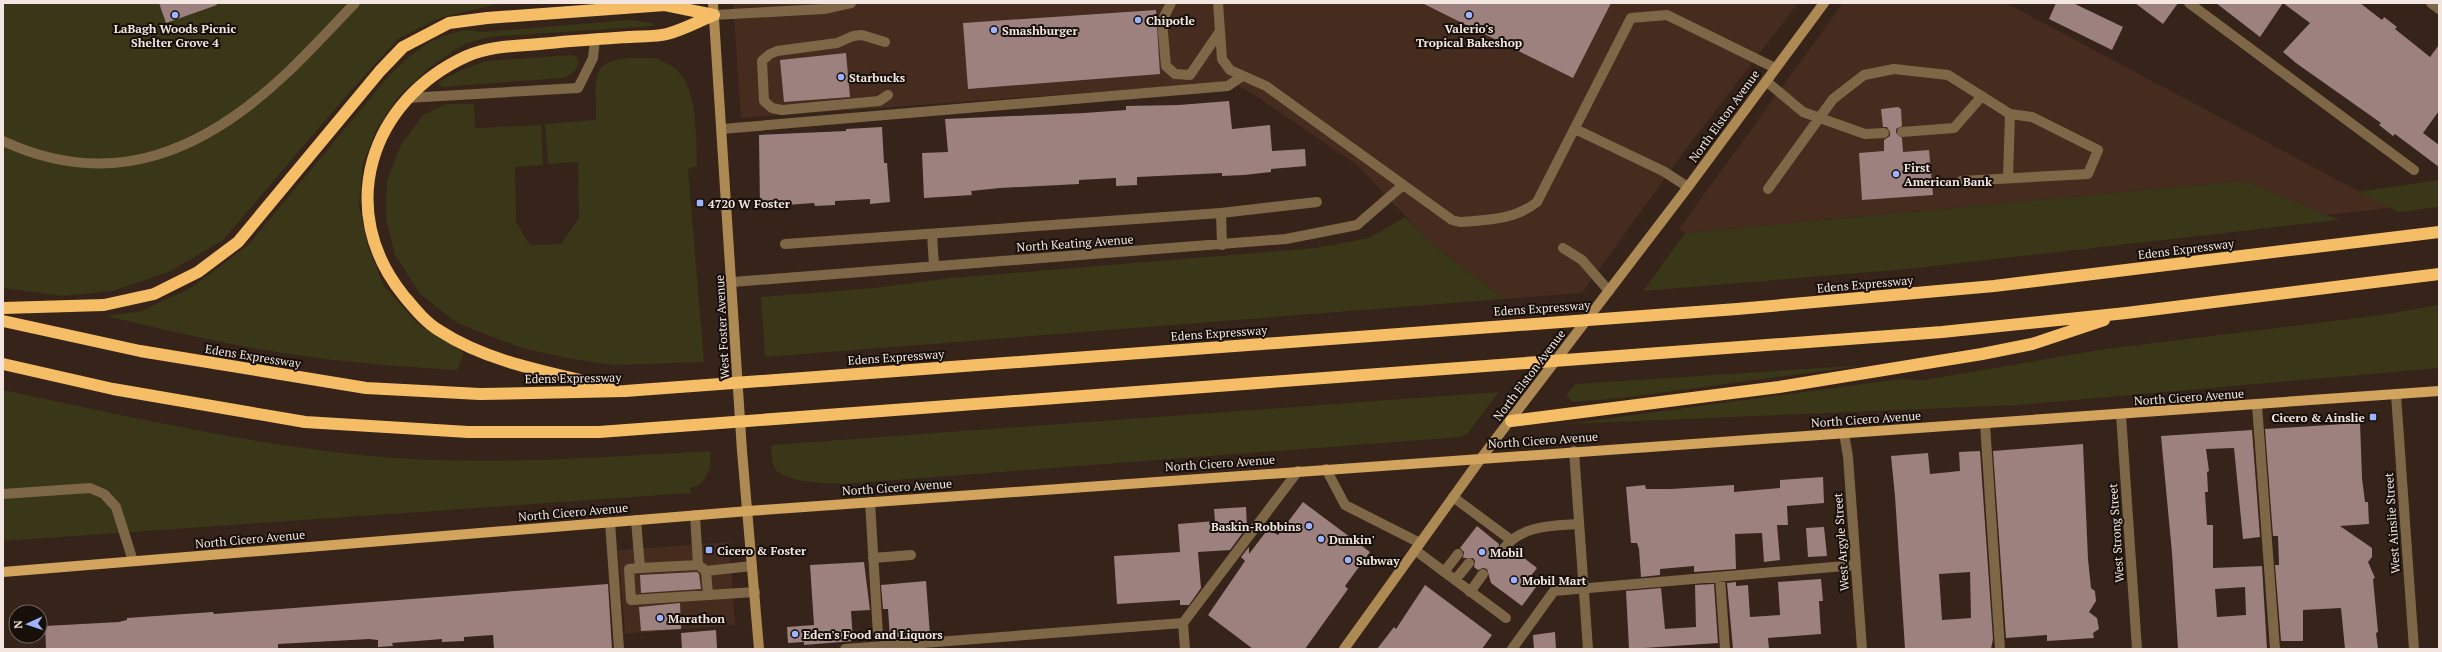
<svg xmlns="http://www.w3.org/2000/svg" width="2442" height="652" font-family="'PT Serif',serif">
<style>
.built{fill:#452c1f}
.green{fill:#393717}
.building{fill:#9c817f;fill-rule:evenodd}
.lines{fill:none;stroke-linecap:round;stroke-linejoin:round}
.service{stroke:#7d6746;stroke-width:10}
.minor{stroke:#7d6746;stroke-width:10}
.secondary{stroke:#ad8a54;stroke-width:10}
.primary{stroke:#d3a45e;stroke-width:10}
.motorway{stroke:#f5bd66;stroke-width:12}
.poi-dot{fill:#9eb3fd;stroke:#170f0a;stroke-width:1.5}
.labels{text-anchor:middle;dominant-baseline:central;stroke-width:4;stroke-linejoin:round;paint-order:stroke}
.poi-label{font-size:12px;font-weight:bold;fill:#f3e6e0;stroke:#170f0a;text-anchor:start}
.street-label{font-size:12px;fill:#f3e6e0;stroke:#170f0a}
</style>
<rect width="100%" height="100%" fill="#362319"/>
<path class="built" d="M733,3H1798L1686,149L1582,293L1504,299L1431,243L1357,165L1253,94L1231,82L741,118Z
M1843,3H2006L2390,208L2326,215L2245,181L1685,233L1679,229Z
M729,542L735,625L625,634L618,550Z"/>
<path class="green" d="M3,3H520L498,4L439,18L398,39L348,94L223,240L171,271L113,291L63,296L3,288Z
M630,20L653,23V26L488,37L465,44L452,52L429,68L398,97L376,130L363,163L359,205L368,247L384,286L418,324L464,353L457,370C378,366 299,358 221,342C183,334 144,325 106,316L142,311L194,286L249,244L382,84C403,60 428,37 461,31C468,29 476,31 483,32Z
M572,55L576,56L579,62L575,71L564,78L441,87L438,82L464,69L486,61Z
M656,58C663,62 672,65 678,71C698,91 696,140 697,166L688,169L704,362L613,365L567,358L522,348L457,323L420,294L395,255L386,218L387,181L401,145L423,115L446,104H474L475,128L541,125L543,165L515,167L516,222L530,245L561,244L579,218L578,162L548,164L545,124L596,120C597,106 594,89 597,76C603,53 639,59 656,58Z
M2439,180V207L2399,212L2357,192Z
M2245,181L2339,220L1908,269L1643,291L1685,233Z
M1405,217L1431,243L1504,299L765,357L761,297L874,288L951,278L1316,248L1369,238Z
M2439,305V368L2018,405L1567,424L1901,379L1924,380L2106,349L2381,315Z
M1868,365L1621,398L1572,402L1566,395L1575,384Z
M3,390C132,417 263,448 395,458C500,465 605,457 710,451C712,467 708,484 690,488L691,493L3,541Z
M1499,392L1467,434L1461,437L843,484C826,483 785,483 775,469C771,461 772,453 771,445Z"/>
<path class="building" d="M159,3H216L217,5L166,23Z
M1422,3H1611L1573,78Z
M2056,3H2073L2123,27L2112,50L2049,19Z
M2135,3H2178L2163,24Z
M2216,3H2283L2260,37Z
M2283,3H2360L2382,20L2384,17L2397,27L2395,29L2430,57L2439,45V111L2423,133L2439,145V167L2395,134L2393,136L2379,125L2381,123L2296,63L2283,52L2310,23Z
M1156,10L1160,74L968,89L963,23Z
M846,53L850,97L784,102L780,60Z
M1229,101L1232,129L1270,125L1272,151L1305,149L1306,166L1271,169V172L1244,175L1222,176V173L1137,177V185L1116,186V178L1079,180V184L1000,188L971,191L972,195L924,198L922,153L948,152L945,119L1084,113L1126,110V106L1179,105Z
M1898,107L1901,109L1902,126L1896,129V133L1902,138L1903,152L1929,150L1933,195L1862,200L1859,153L1884,151V140L1890,136V132L1887,127H1883L1881,109Z
M882,127L884,163H887L890,202L870,204V199L835,201V205L815,206L814,203L760,207L759,135L846,131V129Z
M2360,423L2362,478L2365,502H2368L2369,524L2340,526L2372,548V557L2368,562L2375,578L2373,579L2378,632L2376,633L2378,649H2345L2341,608L2303,610V641H2281L2275,565H2279L2278,536H2273L2265,429Z
M2252,430L2260,537L2243,539L2234,448L2206,449L2209,471L2207,472L2208,492H2205L2207,525H2213V568L2262,566L2267,649H2178L2172,553L2161,436ZM2245,587L2246,615L2217,617L2215,589Z
M2083,444L2088,559L2091,588L2095,591L2096,601L2089,612L2097,618L2099,629L2093,633L2094,638L2047,641V635L2006,638L1993,451Z
M1980,451L1993,639L1991,649H1905L1895,496L1891,456L1928,453L1930,474L1960,471L1959,452ZM1970,572L1971,618L1942,620L1939,574Z
M1823,477L1824,503L1787,506L1788,525H1777L1780,560L1764,562L1762,533L1735,534L1736,569L1694,572V566L1660,569V575L1641,577L1639,549L1637,543H1631L1626,487L1645,485L1646,489H1671L1734,485V492L1780,488V480Z
M1303,502L1370,552L1345,586L1348,589L1305,649H1253L1208,615L1245,561L1241,557L1249,547V554L1268,529L1278,535Z
M1246,507L1247,527L1230,550L1198,552L1201,588L1189,605H1180V600L1117,604L1114,556L1180,552L1178,524L1215,521L1214,509Z
M1477,526L1499,544L1498,549L1500,553L1505,554L1509,552L1513,554L1515,551L1537,568L1530,577L1539,583L1522,606L1491,583L1487,569L1483,568L1478,570L1474,567L1475,561L1473,558H1463L1464,552L1460,548Z
M1824,527L1827,556L1808,557L1806,528Z
M864,562L870,610L851,611L853,641L804,645V642L788,643L787,627L814,625L810,565Z
M697,572L699,574L701,589L641,593L640,575Z
M1821,579L1823,601H1819L1821,634L1768,638L1769,649H1733L1727,583L1736,582V586L1748,585L1750,617L1780,615L1778,582Z
M926,581L930,635L890,638L888,609H883L881,585Z
M608,584L612,649H494L493,635L464,637V641L442,642V639L392,643L393,646L378,647V640L369,639L278,644V649H46L45,626L119,622L127,620V618L213,612L214,614Z
M1714,584L1718,643L1629,649L1626,591L1661,588L1665,629L1696,627L1695,585Z
M1425,585L1492,635L1482,649H1377L1394,627L1396,629Z
M680,603L681,629L641,631L639,607Z
M716,630L717,648L682,649L681,633Z
M1555,632L1556,649H1534L1533,635Z"/>
<g class="lines">
<path class="service" d="M1171,3L1162,21L1166,66L1175,74L1190,75L1220,31
M1218,3L1222,59L1230,70L1266,86L1452,220L1460,222C1486,220 1515,220 1537,202L1631,18L1667,15L1775,68
M2189,3L2414,170
M714,15L824,9L851,3
M885,42L862,35L853,36L837,43L777,51L770,54L762,61L764,101L772,108L782,110L879,101L888,95
M1766,81L1803,112L1865,134L1884,133
M407,98L578,88L593,58L595,39
M722,129L1228,86L1241,77
M1575,129L1663,171L1688,187
M1902,132L1954,128L1982,96
M3,141C113,192 205,151 288,72C311,50 333,26 355,3
M2008,178L2010,114
M1768,189L1833,99L1864,75L1894,69L1948,75L2010,114L2032,117L2098,150L2088,174L1961,181
M1221,213L1222,245
M932,234L934,266
M1563,248L1582,260L1609,291
M732,282L1286,239L1357,225L1403,185
M2257,405L2275,649
M1985,424L2000,649
M1326,469L1345,505L1420,543
M3,494L90,488L104,494L116,507L133,561
M1453,497L1511,540
M870,502L878,635
M636,520L640,568L698,565L695,515
M610,522L619,649
M1504,548C1522,525 1552,526 1579,524
M1415,550L1506,618
M873,558L911,555
M701,567L706,571L708,595
M640,568L629,569L631,600L755,592
M706,571L752,566
M1444,572L1458,554
M1720,577L1725,649
M1455,580L1469,563
M1470,592L1483,574
M845,649L1183,623
M1185,649L1183,623L1298,471
M1512,649L1554,591L1856,565"/>
<path class="minor" d="M2431,3L2439,9
M785,244L1221,213L1317,202
M2396,395L2414,649
M2121,415L2137,649
M1844,433L1848,457L1862,649
M1574,451L1588,649"/>
<path class="secondary" d="M713,3L742,451L759,649
M1344,649L1482,457L1688,187L1824,3"/>
<path class="primary" d="M3,572L748,511L2439,391"/>
<path class="motorway" d="M3,308L104,305L154,294L198,272L238,242L380,71L403,47L449,23L487,18L665,5L714,15
M3,321L140,351L366,388L480,394L625,391L1737,309L1994,286L2439,232
M3,364L113,389L305,422L468,432H599L1942,332L2126,313L2439,274
M609,387C553,373 489,363 440,331C426,323 414,308 404,296C334,210 370,100 467,56C490,46 515,46 539,44C569,41 599,39 628,37C641,36 655,37 667,34C683,30 699,21 714,15
M1511,421L1779,387L1982,354L2032,344L2104,320"/>
</g>
<g class="poi-dot">
<circle cx="175" cy="15" r="4"/>
<circle cx="1469" cy="15" r="4"/>
<circle cx="1138" cy="20" r="4"/>
<circle cx="994" cy="30" r="4"/>
<circle cx="841" cy="77" r="4"/>
<circle cx="1896" cy="174" r="4"/>
<rect x="696" y="199" width="8" height="8" rx="2"/>
<rect x="2369" y="413" width="8" height="8" rx="2"/>
<circle cx="1309" cy="526" r="4"/>
<circle cx="1321" cy="539" r="4"/>
<rect x="705" y="546" width="8" height="8" rx="2"/>
<circle cx="1482" cy="552" r="4"/>
<circle cx="1348" cy="560" r="4"/>
<circle cx="1514" cy="580" r="4"/>
<circle cx="660" cy="618" r="4"/>
<circle cx="795" cy="634" r="4"/>
</g>
<g class="labels">
<g class="poi-label">
<text x="1146" y="20">Chipotle</text>
<text x="175" y="28" text-anchor="middle">LaBagh Woods Picnic<tspan x="175" dy="14">Shelter Grove 4</tspan></text>
<text x="1469" y="28" text-anchor="middle">Valerio's<tspan x="1469" dy="14">Tropical Bakeshop</tspan></text>
<text x="1002" y="30">Smashburger</text>
<text x="849" y="77">Starbucks</text>
<text x="1904" y="167">First<tspan x="1904" dy="14">American Bank</tspan></text>
<text x="708" y="203">4720 W Foster</text>
<text x="2365" y="417" text-anchor="end">Cicero &amp; Ainslie</text>
<text x="1301" y="526" text-anchor="end">Baskin-Robbins</text>
<text x="1329" y="539">Dunkin'</text>
<text x="717" y="550">Cicero &amp; Foster</text>
<text x="1490" y="552">Mobil</text>
<text x="1356" y="560">Subway</text>
<text x="1522" y="580">Mobil Mart</text>
<text x="668" y="618">Marathon</text>
<text x="803" y="634">Eden's Food and Liquors</text>
</g>
<g class="street-label">
<text transform="translate(1724 116) rotate(-54)">North Elston Avenue</text>
<text transform="translate(1075 243) rotate(-4)">North Keating Avenue</text>
<text transform="translate(2186 249) rotate(-7)">Edens Expressway</text>
<text transform="translate(1865 284) rotate(-5)">Edens Expressway</text>
<text transform="translate(1542 308) rotate(-4)">Edens Expressway</text>
<text transform="translate(722 327) rotate(-93)">West Foster Avenue</text>
<text transform="translate(1219 333) rotate(-4)">Edens Expressway</text>
<text transform="translate(253 356) rotate(9)">Edens Expressway</text>
<text transform="translate(896 357) rotate(-4)">Edens Expressway</text>
<text transform="translate(1529 375) rotate(-53)">North Elston Avenue</text>
<text transform="translate(573 378) rotate(-1)">Edens Expressway</text>
<text transform="translate(2189 397) rotate(-4)">North Cicero Avenue</text>
<text transform="translate(1866 419) rotate(-4)">North Cicero Avenue</text>
<text transform="translate(1543 440) rotate(-4)">North Cicero Avenue</text>
<text transform="translate(1220 463) rotate(-4)">North Cicero Avenue</text>
<text transform="translate(897 487) rotate(-4)">North Cicero Avenue</text>
<text transform="translate(573 512) rotate(-5)">North Cicero Avenue</text>
<text transform="translate(2392 523) rotate(-94)">West Ainslie Street</text>
<text transform="translate(2116 533) rotate(-94)">West Strong Street</text>
<text transform="translate(250 539) rotate(-5)">North Cicero Avenue</text>
<text transform="translate(1841 542) rotate(-94)">West Argyle Street</text>
</g>
</g>
<rect width="2442" height="652" fill="none" stroke="#f3e6e0" stroke-width="8"/>
<g transform="translate(28 624) rotate(267)"><circle r="19" fill="#170f0a" stroke="#6f6560"/>
<path d="M0-3L7 15L0 10L-7 15Z" fill="#9eb3fd"/>
<text y="-6" font-size="11" font-weight="bold" text-anchor="middle" fill="#f3e6e0">N</text>
</g>
</svg>
